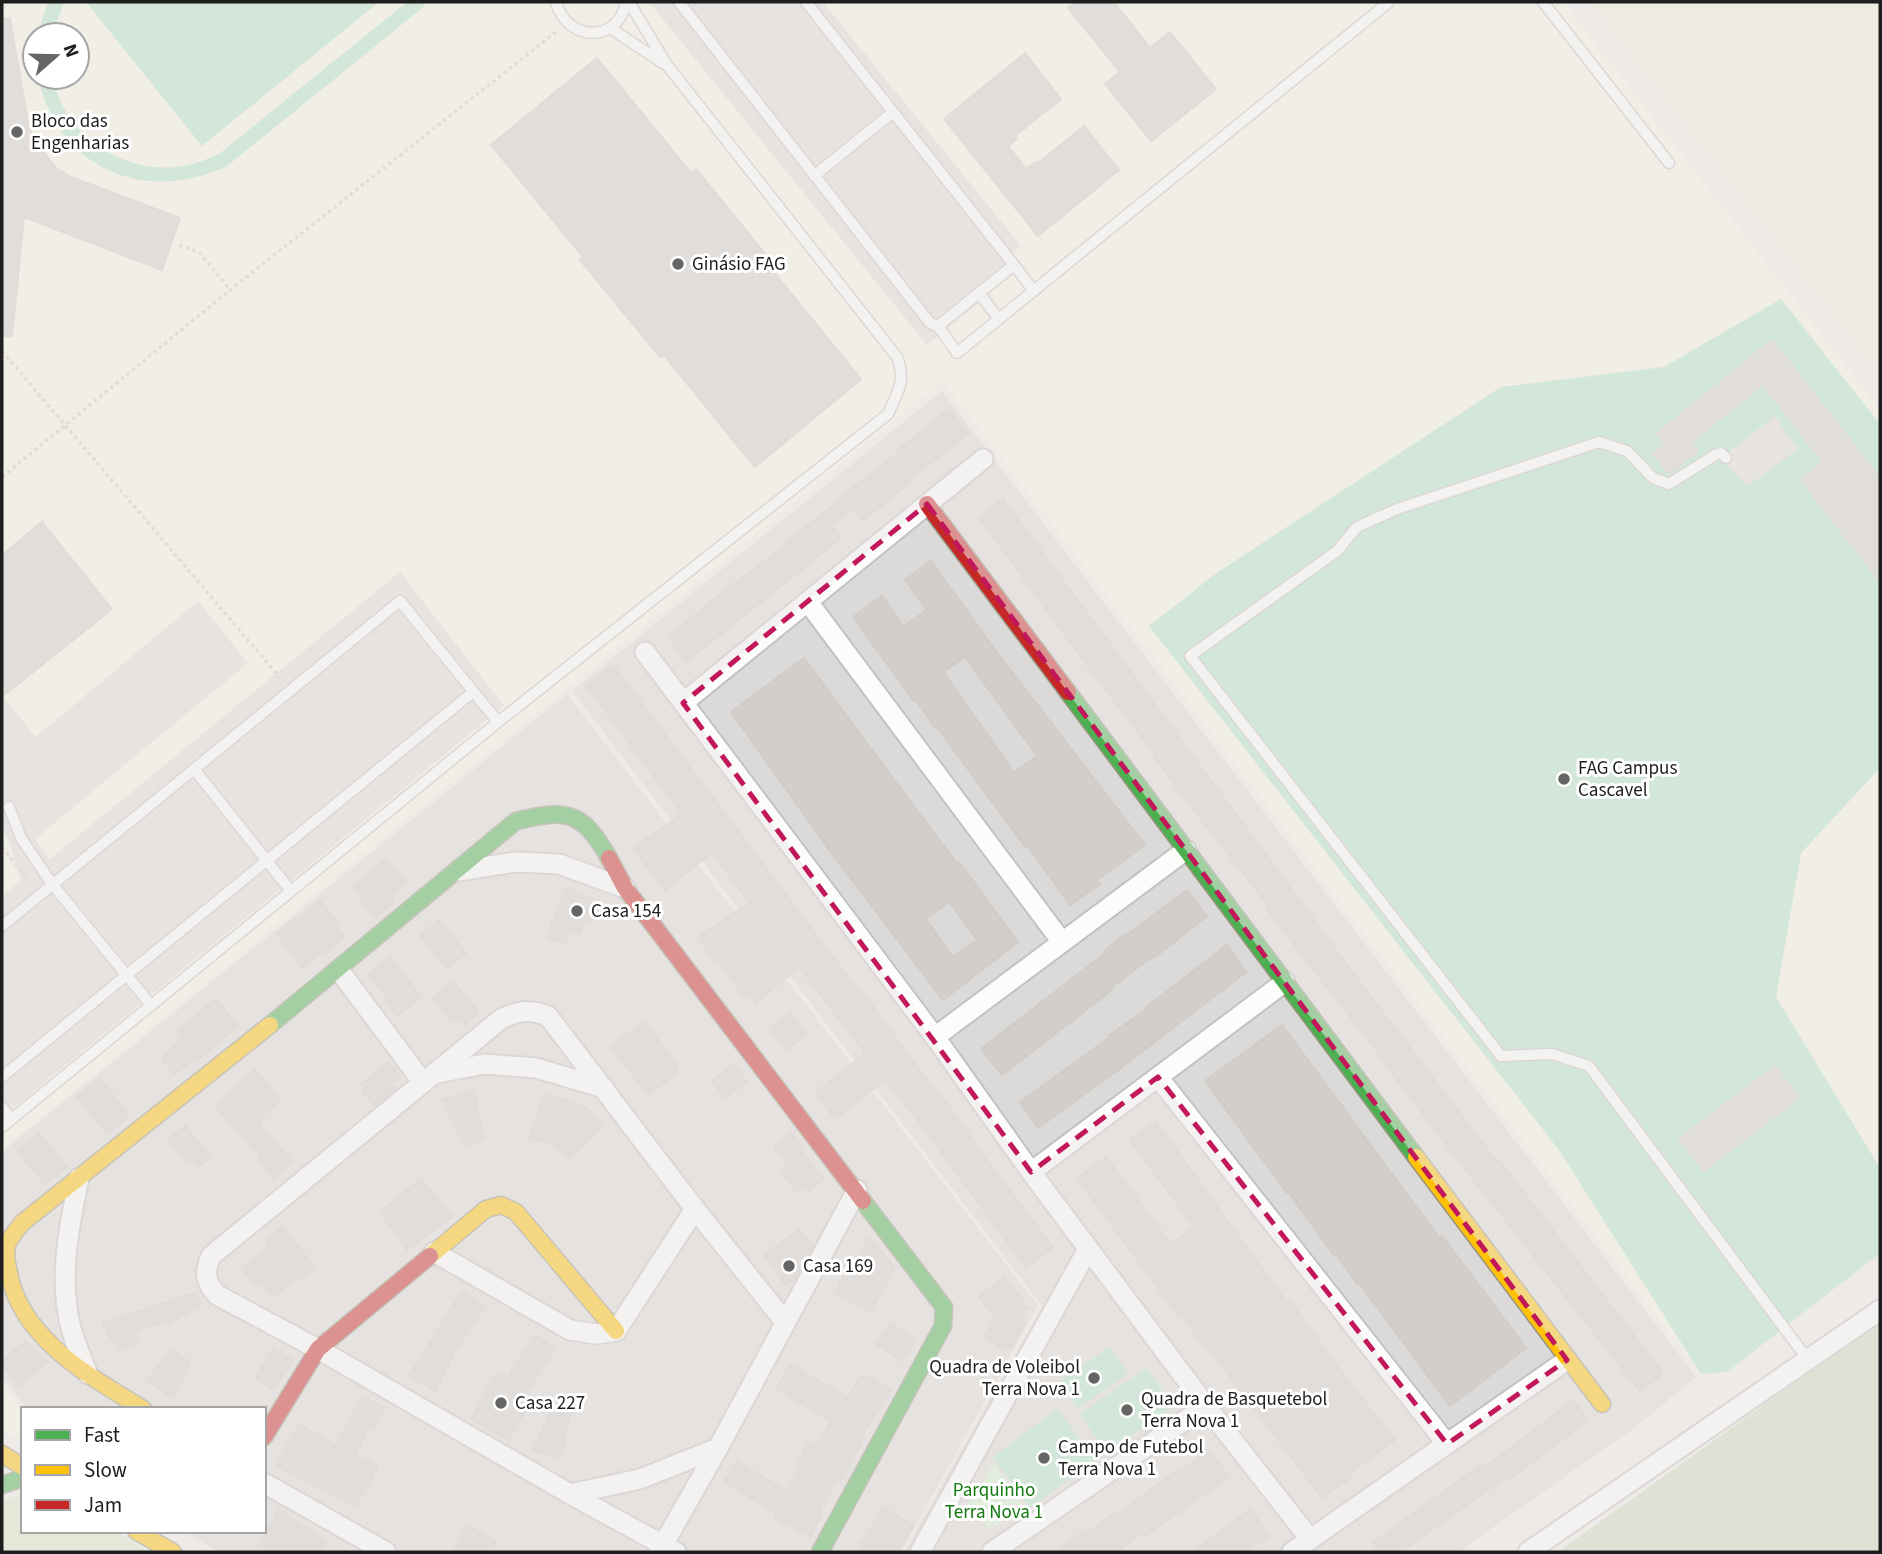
<svg xmlns="http://www.w3.org/2000/svg" width="1882" height="1554" font-family="'Source Sans 3',sans-serif">
<style>
.residential{fill:#dcdad8}
.education{fill:#f6f3e3;fill-rule:evenodd}
.farmland{fill:#edebdb}
.grass{fill:#dde8c7}
.forest{fill:#cbdabd}
.park{fill:#d7f1d3}
.pitch{fill:#b4e2c9}
.parking{fill:#dddbda}
.building{fill:#d1cecc;stroke:#d0ccc9;stroke-width:2;fill-rule:evenodd}
.lines{fill:none;stroke-linecap:round;stroke-linejoin:round}
.lane-casing{stroke:#c4c2c1;stroke-width:13}
.street-casing{stroke:#c4c2c1;stroke-width:23}
.fast-casing{stroke:#979580;stroke-width:19}
.slow-casing{stroke:#979580;stroke-width:19}
.jam-casing{stroke:#979580;stroke-width:19}
.path{stroke:#dacbca;stroke-width:3.5;stroke-dasharray:3.5 3.5;stroke-linecap:butt}
.lane{stroke:#fcfcfb;stroke-width:10}
.street{stroke:#fcfcfb;stroke-width:19}
.fast{stroke:#4caf50;stroke-width:16}
.slow{stroke:#ffc107;stroke-width:16}
.jam{stroke:#c62828;stroke-width:16}
.marked{fill:none;stroke:#c2185b;stroke-width:5;stroke-dasharray:14 9;stroke-linejoin:round}
.poi-dot{fill:#666564;stroke:#fff;stroke-width:2.5}
.labels{text-anchor:middle;dominant-baseline:central;stroke-width:6;stroke-linejoin:round;paint-order:stroke}
.poi-label{font-size:19px;fill:#1e1e1e;stroke:#fff;text-anchor:start}
.park-label{font-size:19px;fill:#12790f;stroke:#fff}
</style>
<rect width="100%" height="100%" fill="#edeae7"/>
<path class="residential" d="M942,391L1696,1377L1634,1428L1458,1552H904L1042,1306L572,691Z
M567,694L1038,1306L901,1552H219L183,1531H264V1409H28L2,1377V1152Z"/>
<path class="education" d="M2,2H1563L1880,409V1253L1727,1372L1701,1374L943,381L2,1149ZM35,35H77V77H35Z
M2,1383L23,1409V1442L2,1430Z"/>
<path class="farmland" d="M1589,2H1880V376Z"/>
<path class="grass" d="M23,1492V1531H114L151,1552H2V1502Z"/>
<path class="forest" d="M1880,1322V1552H1558Z"/>
<path class="park" d="M994,1463L1024,1507L990,1529L966,1507Z"/>
<path class="pitch" d="M48,2H64L52,35H37Z
M86,2H379L202,146Z
M407,2H427L421,9L227,166C144,205 58,168 38,77H53C63,136 125,176 183,166C196,164 207,159 219,154Z
M1781,299L1880,424V768L1801,853L1776,997L1880,1168V1253L1727,1372L1701,1374L1559,1150L1149,626L1218,572L1501,387L1664,367Z
M1110,1347L1128,1374L1078,1408L1060,1381Z
M1147,1368L1173,1407L1106,1452L1080,1414Z
M1058,1409L1095,1460L1030,1508L993,1457Z"/>
<path class="parking" d="M649,2H823L1021,246L1012,253L1022,267L927,345Z
M1775,416L1798,449L1748,486L1720,458Z
M400,572L504,706L2,1117V896L21,880L9,841L2,832V695L36,737L198,601L248,663L35,839L50,859Z"/>
<path class="building" d="M1076,2H1114L1150,48L1170,32L1216,89L1151,141L1105,84L1120,72L1068,8Z
M2,18H10L28,123L35,142L56,168L71,177L180,218L162,270L24,217L12,336H2Z
M1025,53L1061,99L1015,136L1017,139L1008,146L1026,169L1036,162L1037,164L1084,126L1119,170L1038,236L944,119Z
M597,58L691,173L696,169L776,267L772,270L861,379L755,467L663,354L660,357L580,260L583,257L491,145Z
M1772,340L1880,478V582L1801,480L1823,462L1763,385L1691,442L1698,451L1669,474L1653,454L1665,444L1656,434Z
M949,409L968,434L911,478L913,480L862,521L853,509L832,525L841,538L840,539L686,662L668,637L725,590L785,546L783,544L841,500L840,498L899,452L898,450Z
M1003,499L1357,978L1497,1162L1499,1160L1663,1373L1640,1391L1454,1155L1379,1056L1380,1055L1301,954L1266,907L1268,905L1182,795L1153,755L1155,754L1086,664L979,517Z
M42,522L112,609L2,697V555Z
M931,561L996,651L1145,845L1097,880L1100,884L1070,905L1027,845L1025,847L937,727L935,728L915,699L913,700L853,617L882,596L903,626L927,610L905,580ZM965,657L1037,756L1014,772L943,672Z
M804,658L913,805L958,864L959,862L1018,942L943,1000L832,854L731,712ZM949,902L977,940L953,957L926,919Z
M613,665L857,989L859,987L923,1075L947,1103L986,1159L1053,1247L1026,1268L917,1119L885,1080L835,1119L815,1093L865,1053L799,967L756,1003L750,995L745,999L717,959L713,961L698,937L749,903L712,852L665,890L633,848L682,814L586,685Z
M386,859L406,882L390,897L394,902L375,918L359,899L362,897L353,887Z
M566,888L600,901L592,923L585,920L579,934L570,931L566,944L547,937Z
M1187,890L1207,916L1154,958L1153,956L1111,988L1112,990L1002,1075L981,1049L1105,953L1104,951L1120,938L1126,934L1127,935Z
M320,901L340,924L338,929L345,936L328,951L327,949L302,968L276,933L295,919L297,921Z
M439,920L466,953L447,969L420,936Z
M1227,945L1246,972L1122,1067L1038,1128L1020,1102L1110,1037L1108,1036L1146,1010L1145,1008Z
M390,957L421,997L397,1016L385,1000L387,998L368,974Z
M453,981L479,1013L465,1024L460,1017L453,1022L433,998Z
M216,999L238,1026L198,1060L196,1058L174,1074L162,1059L183,1037L177,1031Z
M790,1013L807,1034L786,1050L769,1029Z
M645,1022L679,1067L675,1069L678,1072L648,1095L610,1046Z
M1282,1025L1427,1221L1440,1238L1442,1236L1526,1348L1450,1406L1359,1283L1357,1284L1336,1254L1334,1255L1288,1192L1287,1193L1205,1081Z
M389,1061L401,1077L392,1084L396,1088L375,1106L362,1091L366,1087L361,1084Z
M734,1064L747,1082L725,1098L712,1081Z
M1775,1066L1799,1098L1703,1171L1679,1139Z
M254,1069L281,1099L261,1117L263,1120L259,1124L292,1162L274,1178L258,1160L261,1157L216,1107Z
M100,1078L129,1115L107,1134L77,1097Z
M474,1091L484,1139L465,1147L441,1099Z
M544,1093L585,1107L604,1125L570,1158L551,1144L529,1139Z
M1156,1121L1255,1259L1287,1302L1290,1300L1334,1362L1395,1440L1349,1474L1352,1477L1322,1498L1206,1345L1204,1347L1183,1316L1180,1318L1077,1178L1106,1157L1171,1244L1194,1227L1130,1140Z
M185,1126L211,1157L198,1167L192,1159L187,1163L168,1140Z
M791,1132L803,1147L802,1152L824,1179L808,1191L804,1186L797,1192L780,1171L788,1165L774,1147Z
M39,1133L67,1167L45,1184L17,1151Z
M421,1179L453,1216L407,1250L380,1212Z
M282,1226L315,1267L298,1281L296,1278L273,1297L261,1282L256,1286L242,1269L269,1246L265,1241Z
M799,1229L813,1246L795,1279L785,1285L764,1255Z
M868,1238L874,1242L895,1268L871,1311L835,1293L848,1267L852,1270Z
M1004,1276L1029,1309L1023,1310L1024,1326L1011,1348L1007,1346L1005,1350L984,1337L996,1319L979,1297Z
M462,1291L485,1306L455,1352L435,1391L409,1376Z
M195,1293L201,1305L169,1323L168,1320L135,1332L139,1340L119,1351L102,1323Z
M890,1323L916,1339L902,1361L876,1344Z
M535,1335L555,1348L521,1402L528,1406L509,1440L471,1419L497,1372L508,1378Z
M26,1341L48,1362L18,1386L2,1365V1361Z
M273,1348L293,1360L274,1390L255,1378Z
M172,1350L190,1362L174,1399L147,1380Z
M790,1365L848,1397L861,1375L869,1379L871,1377L891,1389L861,1437L864,1438L840,1482L836,1480L818,1515L821,1516L811,1536L775,1518L777,1514L724,1482L737,1461L788,1492L803,1463L799,1461L809,1442L817,1446L831,1421L776,1389Z
M362,1396L384,1408L373,1429L369,1427L355,1454L378,1466L356,1506L277,1466L299,1424L336,1445Z
M1573,1400L1588,1420L1507,1481L1505,1478L1400,1552H1380L1373,1543L1454,1484L1484,1463L1486,1466L1500,1456Z
M554,1403L572,1408L561,1457L533,1451Z
M1209,1450L1229,1477L1145,1536L1142,1533L1118,1552H1056L1084,1531L1086,1534L1114,1513L1117,1516L1147,1492L1177,1471L1178,1473Z
M883,1507L914,1526L898,1552H856Z
M1251,1509L1269,1536L1245,1552H1192Z
M279,1510L327,1541L320,1552H255Z
M468,1526L497,1542L491,1552H453Z"/>
<g class="lines">
<defs>
<path id="lane" d="M556,2C567,42 618,44 626,2
M679,2L930,323L938,326L1014,265L806,2
M1543,2L1669,163
M610,28L663,63
M814,176L893,112
M1014,265L1034,291
M979,293L999,319
M938,326L957,353L1389,2
M1726,458L1721,453L1715,455L1669,484L1653,478L1627,451L1599,442L1397,509L1357,527L1337,551L1190,656L1501,1056L1552,1054L1589,1066L1808,1360
M194,769L291,891
M9,807L21,838L52,884L151,1005
M2,926L400,601L498,722
M2,1077L473,692
M2,1107L11,1119
M2,1127L498,722L888,414C898,392 906,381 897,357L667,65L629,2"/>
<path id="street" d="M808,602L1062,942
M645,652L935,1037L1031,1172L1206,1406L1310,1539
M683,703L983,459
M458,871L516,862L559,864L625,888
M339,970L422,1081
M935,1037L1186,850
M438,1073L484,1064L536,1068L604,1088
M1158,1077L1447,1444
M1031,1172L1285,982
M79,1178C69,1227 58,1279 71,1328C75,1344 82,1359 88,1374
M434,1252L570,1330L596,1334L616,1331L695,1209
M264,1483L386,1552
M570,1494L640,1479L718,1448
M659,1552L718,1448L857,1190
M676,1552L570,1494L318,1349L217,1295C205,1282 204,1272 211,1256L501,1019C519,1010 530,1009 548,1016L695,1209L785,1322
M920,1552L1088,1249
M992,1552L1206,1406
M1292,1552L1567,1360
M1528,1552L1880,1310"/>
<path id="fast" d="M1068,692L1416,1157
M270,1025L516,821C566,809 582,810 609,858
M2,1485L23,1478
M820,1552L943,1326L944,1307L863,1201"/>
<path id="slow" d="M1416,1157L1602,1404
M430,1256L486,1209L501,1205L516,1212L616,1331
M143,1409C91,1377 21,1339 9,1273C7,1265 5,1254 7,1246C9,1238 17,1230 22,1223L270,1025
M2,1454L23,1467
M136,1531L173,1552"/>
<path id="jam" d="M927,504L1068,692
M609,858L625,888L863,1201
M264,1437L318,1349L430,1256"/>
</defs>
<use href="#lane" class="lane-casing"/>
<use href="#street" class="street-casing"/>
<use href="#fast" class="fast-casing"/>
<use href="#slow" class="slow-casing"/>
<use href="#jam" class="jam-casing"/>
<path class="path" d="M179,245L200,253L230,290
M2,351L282,680
M2,477L230,290L557,31
M2,847L25,875L27,873"/>
<use href="#lane" class="lane"/>
<use href="#street" class="street"/>
<use href="#fast" class="fast"/>
<use href="#slow" class="slow"/>
<use href="#jam" class="jam"/>
</g>
<path d="M0 0H1882V1554H0ZM927,504L1567,1360L1447,1444L1158,1077L1031,1172L683,703Z" fill="#edeae7" fill-opacity=".55" fill-rule="evenodd"/>
<path class="marked" d="M927,504L1567,1360L1447,1444L1158,1077L1031,1172L683,703Z"/>
<g class="poi-dot">
<circle cx="17" cy="132" r="7"/>
<circle cx="678" cy="264" r="7"/>
<circle cx="1564" cy="779" r="7"/>
<circle cx="577" cy="911" r="7"/>
<circle cx="789" cy="1266" r="7"/>
<circle cx="1094" cy="1378" r="7"/>
<circle cx="501" cy="1403" r="7"/>
<circle cx="1127" cy="1410" r="7"/>
<circle cx="1044" cy="1458" r="7"/>
</g>
<g class="labels">
<g class="poi-label">
<text x="31" y="121">Bloco das<tspan x="31" dy="22">Engenharias</tspan></text>
<text x="692" y="264">Ginásio FAG</text>
<text x="1578" y="768">FAG Campus<tspan x="1578" dy="22">Cascavel</tspan></text>
<text x="591" y="911">Casa 154</text>
<text x="803" y="1266">Casa 169</text>
<text x="1080" y="1367" text-anchor="end">Quadra de Voleibol<tspan x="1080" dy="22">Terra Nova 1</tspan></text>
<text x="1141" y="1399">Quadra de Basquetebol<tspan x="1141" dy="22">Terra Nova 1</tspan></text>
<text x="515" y="1403">Casa 227</text>
<text x="1058" y="1447">Campo de Futebol<tspan x="1058" dy="22">Terra Nova 1</tspan></text>
</g>
<g class="park-label">
<text x="994" y="1490">Parquinho<tspan x="994" dy="22">Terra Nova 1</tspan></text>
</g>
</g>
<rect width="1882" height="1554" fill="none" stroke="#1e1e1e" stroke-width="7"/>
<rect x="21" y="1407" width="245" height="126" fill="#ffffff" stroke="#a5a5a5" stroke-width="2"/>
<rect x="35" y="1430" width="35" height="10" fill="#4caf50" stroke="#a5a5a5" stroke-width="2"/>
<text x="84" y="1442" font-size="21" fill="#1e1e1e">Fast</text>
<rect x="35" y="1465" width="35" height="10" fill="#ffc107" stroke="#a5a5a5" stroke-width="2"/>
<text x="84" y="1477" font-size="21" fill="#1e1e1e">Slow</text>
<rect x="35" y="1500" width="35" height="10" fill="#c62828" stroke="#a5a5a5" stroke-width="2"/>
<text x="84" y="1512" font-size="21" fill="#1e1e1e">Jam</text>
<g transform="translate(56 56) rotate(70)"><circle r="33" fill="#ffffff" stroke="#a5a5a5" stroke-width="2"/>
<path d="M0-5L12 26L0 18L-12 26Z" fill="#666564"/>
<text y="-10" font-size="19" font-weight="bold" text-anchor="middle" fill="#1e1e1e">N</text>
</g>
</svg>
